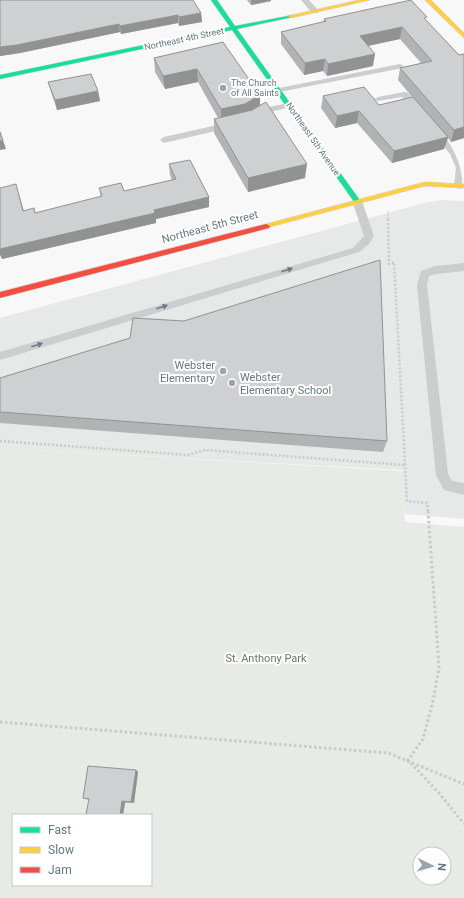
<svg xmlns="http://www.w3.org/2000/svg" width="464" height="898" font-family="Roboto,sans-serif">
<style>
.built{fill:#e7e9e8}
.green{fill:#e8eae5;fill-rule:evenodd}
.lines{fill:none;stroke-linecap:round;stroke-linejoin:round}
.fast-casing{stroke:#d4d5d6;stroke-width:1}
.slow-casing{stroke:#d4d5d6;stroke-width:1}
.jam-casing{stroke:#d4d5d6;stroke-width:1}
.path-far2{stroke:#c9cacb;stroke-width:1.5;stroke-dasharray:1.5 1.5;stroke-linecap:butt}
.path-far1{stroke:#c9cacb;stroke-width:2.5;stroke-dasharray:2 2;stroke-linecap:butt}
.path{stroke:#c9cacb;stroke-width:3;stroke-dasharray:2.5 2.5;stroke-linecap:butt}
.lane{fill:#cbcdce;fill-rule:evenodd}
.fast{fill:#16e098;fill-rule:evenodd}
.slow{fill:#ffcf43;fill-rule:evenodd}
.jam{fill:#f24e42;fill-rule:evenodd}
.wall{fill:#b2b3b4}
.shaded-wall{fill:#919292}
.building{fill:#cfd0d1;stroke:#919292}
.oneway{fill:#6b7b85}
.poi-dot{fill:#99a4ab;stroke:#fff;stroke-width:1.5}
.labels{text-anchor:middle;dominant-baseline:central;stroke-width:4;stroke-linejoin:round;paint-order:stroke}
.far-street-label{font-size:9px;fill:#667781;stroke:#fff}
.far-poi-label{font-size:9px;fill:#667781;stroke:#fff;text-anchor:start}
.street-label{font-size:11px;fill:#667781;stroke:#fff}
.poi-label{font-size:11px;fill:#667781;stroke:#fff;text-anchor:end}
.park-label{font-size:11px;fill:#697964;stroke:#fff}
</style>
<rect width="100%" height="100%" fill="#f8f8f8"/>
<path class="built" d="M442,200L464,201V519L405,514L402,470L0,448V318L428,202Z"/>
<path class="green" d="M0,448L403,471L405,522L464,527V898H0ZM13,815H151V885H13ZM420,854H444V878H420Z"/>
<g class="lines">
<defs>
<path id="fast" d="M211,0H217L235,26L293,15V17L237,29L359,199V203H355L232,30L0,79V75L230,27Z"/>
<path id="slow" d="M359,0H370L291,18L288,16Z
M425,0H431L464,33V38Z
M425,182L464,184V188L425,186L266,228L262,226L266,224Z"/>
<path id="jam" d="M266,224L270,226L269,228L0,298V292Z"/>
</defs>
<use href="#fast" class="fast-casing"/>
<use href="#slow" class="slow-casing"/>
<use href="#jam" class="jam-casing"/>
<path class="path-far2" d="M388,211V220"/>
<path class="path-far1" d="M388,219L389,264L394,262L407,501L427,503L428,512
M0,441L188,455L205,450L404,465"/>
<path class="path" d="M428,511L439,668L433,701L423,739L408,760L439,793L464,824
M0,722L388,753L464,784"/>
<path class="lane" d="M301,0H309L319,11L318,13H312Z
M400,64L404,66L403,68L279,92L275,90L279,88Z
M404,92H407L422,109V113H416L402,97L378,101L374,99L378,97Z
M289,103H292V107L270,112L256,119L252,116L264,108Z
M230,122L234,125L233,127L164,143L160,140L164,137Z
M436,128L439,129C452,145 464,166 462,188L459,189L454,186L456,168L450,154L432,131Z
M357,198L362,201L374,236L369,244L359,252L0,360V352L353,248L364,236L352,201Z
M464,263V271L436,274L429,276L427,285L448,474L452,481L464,483V495L444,490L436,475L417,285L421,271L435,266Z"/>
<use href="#fast" class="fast"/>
<use href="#slow" class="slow"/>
<use href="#jam" class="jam"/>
</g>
<path class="wall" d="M0,0L201,13L202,22L179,26L178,23L121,34L120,32L20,53L0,56Z
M247,0H271V1L251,5Z
M324,19L426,21L459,55L464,54V138L451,142L448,138L444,149L392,163L357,123L335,128L321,108L323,96L379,105L412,97L398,80L400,68L421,63L400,39L368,46L373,66L327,76L323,71L304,75L281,44V32L323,22Z
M223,42L260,106L305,178L248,192L214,133V119L218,118L198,82L165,89L155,72L154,58Z
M48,82L98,91L100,101L57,110L51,92Z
M169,164L209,197V207L156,219V223L2,259L19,194L24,211L35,213L101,197L99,188L124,191L172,180L170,175Z
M0,378L387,441L383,452L0,423Z
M136,770L138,772L134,803H125L123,815H90L86,814L89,800L83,798Z"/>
<path class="shaded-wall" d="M251,0H271V1L251,5Z
M201,13L202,22L179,26V17Z
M178,15V23L121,34L120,26Z
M119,24L120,32L20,53L0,56V47Z
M402,27L400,39L358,48L360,36Z
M375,54L373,66L327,76L328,64Z
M325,59L323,71L304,75L305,63Z
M197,69L198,82L165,89L163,76Z
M98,91L100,101L57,110L55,100Z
M260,95V109L221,123V109Z
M359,111L357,123L335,128L337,116Z
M464,127V138L451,142L454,130Z
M448,137L444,149L392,163L394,151Z
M3,140L6,149L0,150V141Z
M307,164L305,178L248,192V178Z
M209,197V207L156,219V223L2,259L0,255V249L154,210Z
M136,770L138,772L134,803L131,802Z
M122,801L125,803L123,815H120Z"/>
<path class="building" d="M0,0H193L201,13L179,17L178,15L120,26L119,24L17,45L0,47Z
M411,0L427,17L424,18L459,55L464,54V127L454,130L400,68L432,61L402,27L360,36L375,54L328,64L325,59L305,63L281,32L326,21L324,19Z
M223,42L260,95L245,104L221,109L197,69L163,76L154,58Z
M91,74L98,91L55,100L48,82Z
M364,87L379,105L413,97L448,137L394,151L359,111L337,116L323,96Z
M266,102L307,164L248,178L214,119L252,110Z
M0,132L3,140L0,141Z
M190,160L209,197L154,210L155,213L0,249V188L16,184L23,211L34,208L35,213L102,196L99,188L121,183L124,191L176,179L169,164Z
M380,260L387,441L0,412V378L130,338L133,318L184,321Z
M88,766L136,770L131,802L122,801L120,815H97L86,814L89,799L83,798Z"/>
<defs><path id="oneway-solid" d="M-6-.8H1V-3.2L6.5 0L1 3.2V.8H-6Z"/></defs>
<g class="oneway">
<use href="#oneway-solid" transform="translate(287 270) rotate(-17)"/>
<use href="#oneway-solid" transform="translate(162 307) rotate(-17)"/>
<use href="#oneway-solid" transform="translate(37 345) rotate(-17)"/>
</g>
<g class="poi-dot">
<circle cx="223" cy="88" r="4"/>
<circle cx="223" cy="371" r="4"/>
<circle cx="232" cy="383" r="4"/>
</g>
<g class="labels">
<g class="far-street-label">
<text transform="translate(184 39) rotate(-12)">Northeast 4th Street</text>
<text transform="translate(313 139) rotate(55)">Northeast 5th Avenue</text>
</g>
<g class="far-poi-label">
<text x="231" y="83">The Church<tspan x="231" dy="10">of All Saints</tspan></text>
</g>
<g class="street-label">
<text transform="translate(210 227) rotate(-15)">Northeast 5th Street</text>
</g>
<g class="poi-label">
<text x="215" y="365">Webster<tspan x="215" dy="13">Elementary</tspan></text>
<text x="240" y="377" text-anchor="start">Webster<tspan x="240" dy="13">Elementary School</tspan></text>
</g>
<g class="park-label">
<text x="266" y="658">St. Anthony Park</text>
</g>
</g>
<rect x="12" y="814" width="140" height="72" fill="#ffffff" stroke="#c2c9cd"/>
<rect x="20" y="827" width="20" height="6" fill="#16e098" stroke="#c2c9cd"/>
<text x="48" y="834" font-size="12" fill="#667781">Fast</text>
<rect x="20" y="847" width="20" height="6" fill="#ffcf43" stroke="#c2c9cd"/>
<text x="48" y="854" font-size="12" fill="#667781">Slow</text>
<rect x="20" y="867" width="20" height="6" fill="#f24e42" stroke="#c2c9cd"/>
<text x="48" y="874" font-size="12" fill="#667781">Jam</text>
<g transform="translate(432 866) rotate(95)"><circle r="19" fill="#ffffff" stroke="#c2c9cd"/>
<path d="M0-3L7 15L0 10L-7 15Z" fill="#99a4ab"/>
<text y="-6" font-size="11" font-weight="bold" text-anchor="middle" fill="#667781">N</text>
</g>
</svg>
